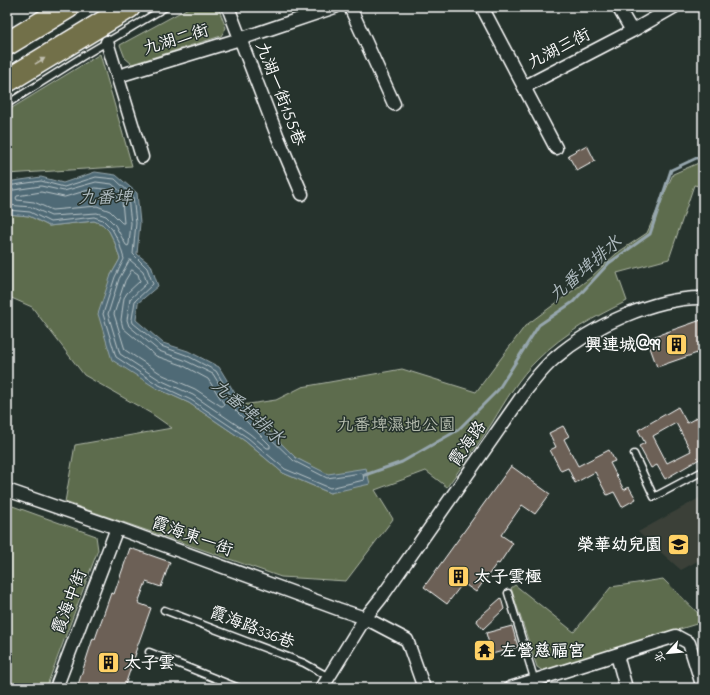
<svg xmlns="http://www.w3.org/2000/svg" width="710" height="695" font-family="'Indie Flower','LXGW WenKai TC',sans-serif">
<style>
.built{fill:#3b4139}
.green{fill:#5d6c4d;stroke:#aeb6a6}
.water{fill:#506b76;stroke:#96a6ad}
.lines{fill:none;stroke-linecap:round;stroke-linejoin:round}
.shore{stroke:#b9c4c8;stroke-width:1}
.stream{stroke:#96a6ad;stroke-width:3}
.building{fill:#6c6156;stroke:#fff;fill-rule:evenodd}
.lane-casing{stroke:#fff;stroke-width:9}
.street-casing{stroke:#fff;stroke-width:15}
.highway-casing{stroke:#fff;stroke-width:25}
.lane{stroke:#26332d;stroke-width:6}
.street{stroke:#26332d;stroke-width:12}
.highway{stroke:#726f4a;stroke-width:22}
.oneway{fill:#c0beae}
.labels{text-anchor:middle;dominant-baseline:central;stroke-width:3;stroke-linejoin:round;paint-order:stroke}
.street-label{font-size:17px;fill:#fff;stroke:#26332d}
.poi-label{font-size:17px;font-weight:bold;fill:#fff;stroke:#26332d;text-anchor:start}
.park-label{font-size:17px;fill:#b6bdaf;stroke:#26332d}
.water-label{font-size:18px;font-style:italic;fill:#b0bcc1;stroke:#26332d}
</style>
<rect width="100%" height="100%" fill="#26332d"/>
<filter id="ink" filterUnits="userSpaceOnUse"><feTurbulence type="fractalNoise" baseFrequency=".025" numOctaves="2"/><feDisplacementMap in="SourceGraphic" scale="8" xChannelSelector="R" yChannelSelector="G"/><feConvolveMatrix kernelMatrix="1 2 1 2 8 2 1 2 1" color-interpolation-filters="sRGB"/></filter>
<g filter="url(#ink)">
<path class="built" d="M703,496V558L681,570L638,532Z"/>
<path class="green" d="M190,7H218L226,28L221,36L132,64L125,58L120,45Z
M100,54L132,166L7,174V111Z
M703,161V187L694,185L669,259L617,273L627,301C595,317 564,333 538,359C519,377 506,400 492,423C478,445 462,466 447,487L426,471L375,490L393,519L346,581L281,577L65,502L75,445L172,428L152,414L84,375L32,307L7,296V214L29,216L49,226L94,221L102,224L109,231L115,243L120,259L111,275L156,388L189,403L245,441L283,473L330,493L366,469L328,475L296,458L242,405L276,400L302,387L402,369L476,392L525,326L590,278L617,253L647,233L673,174Z
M7,504L96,536L98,550L46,688H7Z
M663,579L703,618V622L543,671L537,667L511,588L515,585L574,632L611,587Z"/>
<path class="water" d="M95,172L116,175L137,193L140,223L137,254L151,265L158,286L138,303L136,320L163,343L188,351L219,367L242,405L296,458L328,474L366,468L370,484L330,493L283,473L245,441L189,403L156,388L112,360L98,314L111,275L120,259L115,243L109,231L102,224L94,221L49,226L29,216L7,214V182L41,177L63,183Z"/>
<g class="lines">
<path class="shore" d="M7,186L41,181L64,187L96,177L115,179L133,196L136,223L133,254L147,268L153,284L135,301L132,319L133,323L161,346L186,355L216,371L238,407L294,461L327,478L361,473L363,474L364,480L330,488L285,469L248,438L191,400L157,384L116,357L103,314L115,277L124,259L119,242L112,229L103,220L94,217L50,222L30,212L7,210
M96,188L110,190L122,201L124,223H122L110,211L97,206L52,210L34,202L17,200L16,198L17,196L41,192L64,197Z
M7,191L41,186L64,191L96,182L112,184L128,198L131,223L129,244L128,246L126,245L115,225L106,216L97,213L51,216L31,207L7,205
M130,260L143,271L147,283L130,299L127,320L129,326L159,351L184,360L213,374L235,410L270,445V448H267L250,434L193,395L160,380L120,354L108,314L119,279Z
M132,270L138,274L140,281L127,293L124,298L121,320L123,328L156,356L182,365L208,379L224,404L223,406H221L195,389L163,375L125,350L114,314L125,281Z"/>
<path class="stream" d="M365,475L402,462L458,430L498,390L539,325L573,302L609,263L650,234L671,170L703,155"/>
</g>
<path class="building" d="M587,145L595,161L577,171L568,155Z
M701,320L703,325V351L657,367L647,339Z
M678,407L687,423L703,414V457L665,479L657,465L651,468L639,446L645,443L638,430ZM676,423L691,451L667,463L653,436Z
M563,426L569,436L564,439L578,466L609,450L615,461L610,463L624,490L629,487L636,499L622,507L614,492L607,495L595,472L575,483L568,468L561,471L550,450L556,447L549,433Z
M511,466L550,494L535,514L522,505L501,535L513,543L499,564L497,563L476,592L463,583L447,604L424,587Z
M130,548L170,562L161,587L146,582L138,603L151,608L135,653H136L124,688H77L93,638L95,639L111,593L114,594Z
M501,598L504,609L483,629L476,620Z
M512,626L518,647L492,654L486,633Z"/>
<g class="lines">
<defs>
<path id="lane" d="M7,104L85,55L166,7
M634,454L654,497L703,471
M508,593L537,688
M164,610L304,663L329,677
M149,652L239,688"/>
<path id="street" d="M228,7L277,135L302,194
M350,7L394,104
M482,7L556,148
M618,7L632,31
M107,42L142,157
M118,76L240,39L335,7
M524,87L632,31L674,7
M7,490L117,528L338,609L365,618L407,640L424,688
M617,655L626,688
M56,688L117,528
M322,688L365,618L381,598L527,389C536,378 544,367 555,358C592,326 655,297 703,298
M510,688L676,636L689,643L703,688"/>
<path id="highway" d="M7,44L68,7
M7,81L129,7"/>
</defs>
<use href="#lane" class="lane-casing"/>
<use href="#street" class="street-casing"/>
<use href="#highway" class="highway-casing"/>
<use href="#lane" class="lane"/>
<use href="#street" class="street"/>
<use href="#highway" class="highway"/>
</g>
<defs><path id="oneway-solid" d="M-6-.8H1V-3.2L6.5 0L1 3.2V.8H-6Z"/></defs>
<use class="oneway" href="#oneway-solid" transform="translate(40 61) rotate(-31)"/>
</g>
<defs>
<symbol id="building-square" viewBox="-11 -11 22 22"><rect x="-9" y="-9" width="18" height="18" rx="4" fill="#ffd166" stroke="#26332d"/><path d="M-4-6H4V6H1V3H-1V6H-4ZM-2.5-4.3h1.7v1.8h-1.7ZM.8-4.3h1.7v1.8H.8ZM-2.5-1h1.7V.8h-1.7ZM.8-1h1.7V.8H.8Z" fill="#111"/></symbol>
<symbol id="school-square" viewBox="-11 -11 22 22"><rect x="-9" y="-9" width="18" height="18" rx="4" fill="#ffd166" stroke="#26332d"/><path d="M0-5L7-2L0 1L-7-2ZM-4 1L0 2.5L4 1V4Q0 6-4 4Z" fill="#111"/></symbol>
<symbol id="temple-square" viewBox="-11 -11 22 22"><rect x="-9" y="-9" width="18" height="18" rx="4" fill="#ffd166" stroke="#26332d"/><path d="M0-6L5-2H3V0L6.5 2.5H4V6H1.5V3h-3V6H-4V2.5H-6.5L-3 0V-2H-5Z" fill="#111"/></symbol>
</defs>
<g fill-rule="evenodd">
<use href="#building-square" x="664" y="332" width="25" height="25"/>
<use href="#school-square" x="666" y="532" width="25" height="25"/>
<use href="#building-square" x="446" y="564" width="25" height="25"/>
<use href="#temple-square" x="472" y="638" width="25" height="25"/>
<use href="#building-square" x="96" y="650" width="25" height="25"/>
</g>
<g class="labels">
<g class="street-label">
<text transform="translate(176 40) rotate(-17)">九湖二街</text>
<text transform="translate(559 49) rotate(-27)">九湖三街</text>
<text transform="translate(280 94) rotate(69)">九湖一街155巷</text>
<text transform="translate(468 444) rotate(-55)">霞海路</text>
<text transform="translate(192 537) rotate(20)">霞海東一街</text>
<text transform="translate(70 602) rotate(-69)">霞海中街</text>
<text transform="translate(252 628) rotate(21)">霞海路336巷</text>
</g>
<g class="poi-label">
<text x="660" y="345" text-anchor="end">興連城@99</text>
<text x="662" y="545" text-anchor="end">榮華幼兒園</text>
<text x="474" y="577">太子雲極</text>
<text x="500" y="651">左營慈福宮</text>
<text x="124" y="663">太子雲</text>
</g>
<g class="park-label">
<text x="396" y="425">九番埤濕地公園</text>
</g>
<g class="water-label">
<text x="105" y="199">九番埤</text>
<text transform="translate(586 270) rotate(-41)">九番埤排水</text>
<text transform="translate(247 413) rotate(41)">九番埤排水</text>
</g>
</g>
<rect width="710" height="695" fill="none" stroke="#26332d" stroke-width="24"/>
<rect x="12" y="12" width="686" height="671" fill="none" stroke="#fff" stroke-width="1.5" filter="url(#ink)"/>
<g transform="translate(668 653) rotate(243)" stroke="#26332d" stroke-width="3" paint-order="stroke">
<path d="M0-3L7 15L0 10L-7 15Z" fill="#ffffff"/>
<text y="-6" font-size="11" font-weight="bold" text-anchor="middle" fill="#ffffff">北</text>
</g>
</svg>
